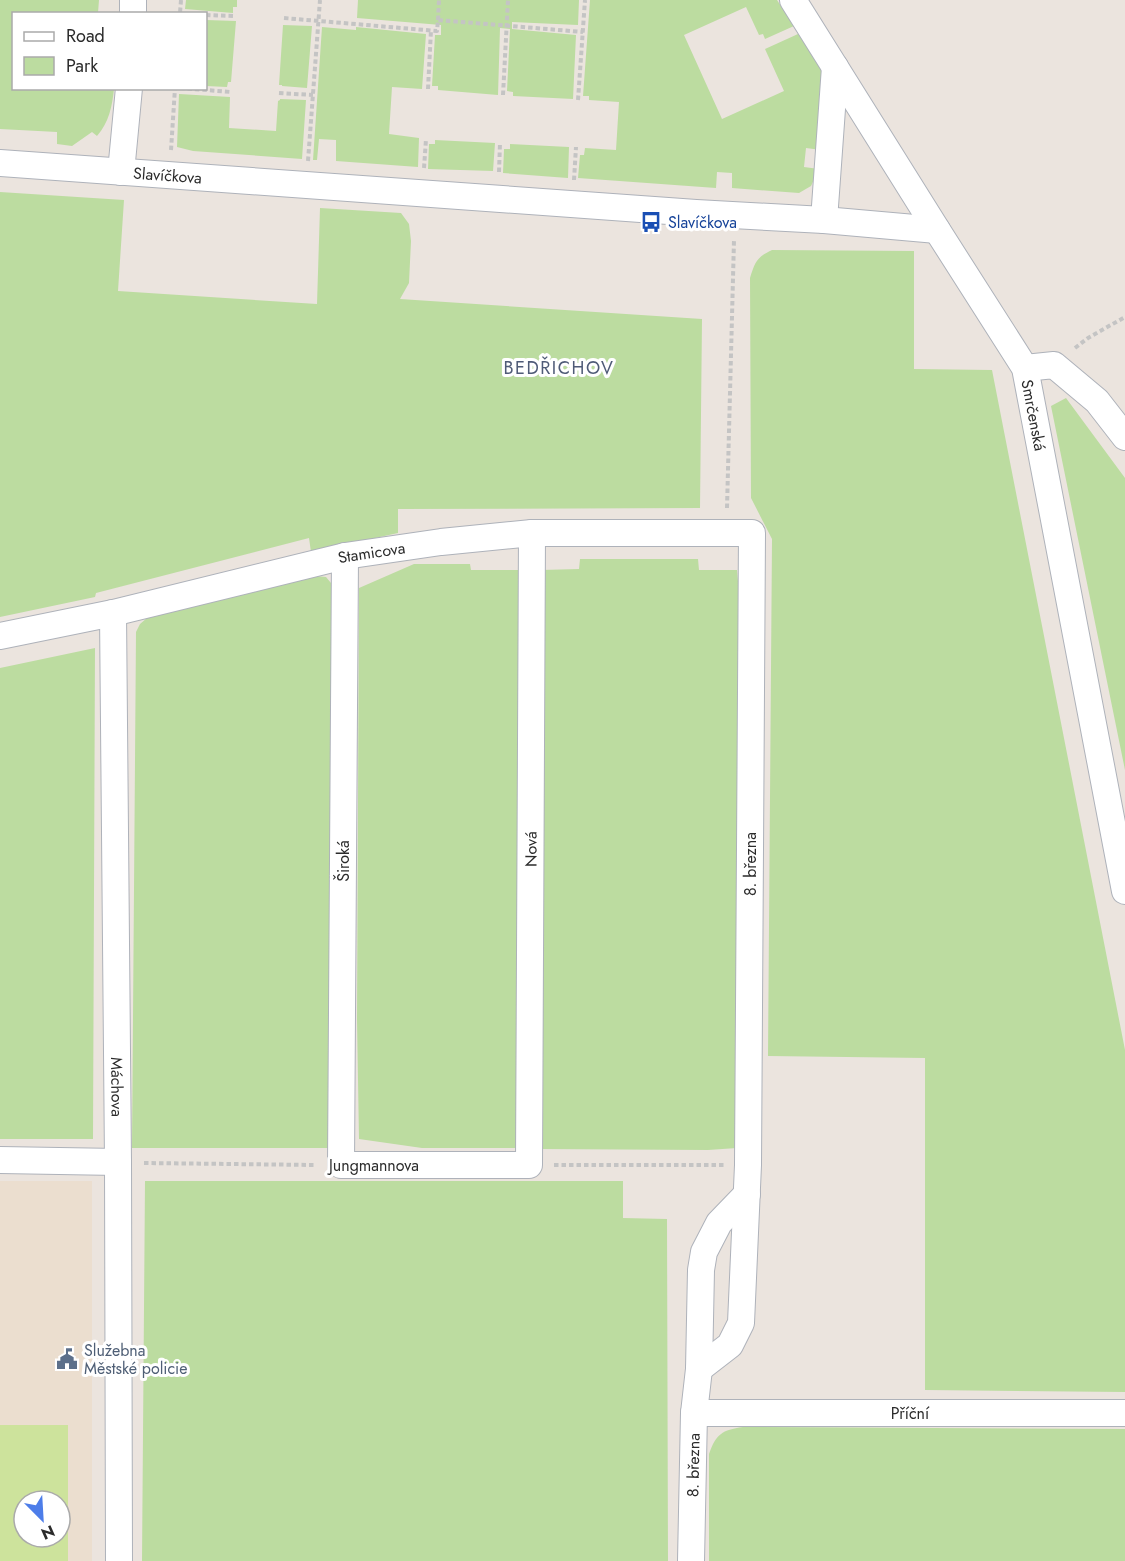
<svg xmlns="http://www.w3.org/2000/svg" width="1125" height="1561" font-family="Jost,sans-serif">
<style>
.education{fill:#ebdecf;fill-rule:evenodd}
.green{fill:#bcdca0}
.pitch{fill:#cde39c;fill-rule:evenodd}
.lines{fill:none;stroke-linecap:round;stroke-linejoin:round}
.street-casing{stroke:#aeb2ba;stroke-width:28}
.path{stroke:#c4c4c4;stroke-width:4;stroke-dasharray:4.5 3;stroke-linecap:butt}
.street{stroke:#fff;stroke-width:26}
.labels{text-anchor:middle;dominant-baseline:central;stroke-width:6;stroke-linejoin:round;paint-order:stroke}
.street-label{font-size:16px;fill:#2b2b2b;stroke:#fff}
.transit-label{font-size:16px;fill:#164399;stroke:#fff;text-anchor:start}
.service-label{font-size:16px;fill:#4e5e75;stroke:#fff;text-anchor:start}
.neighbourhood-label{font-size:18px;letter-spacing:1.5px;fill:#4f5b77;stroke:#fff}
</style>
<rect width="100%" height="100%" fill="#ebe4de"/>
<path class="education" d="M0,1181H92V1561H0ZM24,1501H60V1537H24Z"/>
<path class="green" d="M0,0H99L98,13L14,14V88L114,89C112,107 109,122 97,136L92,132L72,146L57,144V132L0,129Z
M186,0H237V7H233V13L185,9Z
M358,0H579L578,25L512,22V29L576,35L573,99L513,96V92L507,91L510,29L500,28L498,95L438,90V86H432L435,35H441V25L357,18Z
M590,0H777L794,26L765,39L763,34L759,35L746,7L684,35L722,119L784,91L765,49L798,34L823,68L821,150L806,148L804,167L819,169L811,186L799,193L732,188V173L717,172L716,188L578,178L580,155H584L585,148L616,150L619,102L589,100V96H583Z
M206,20L236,21L231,82H228L227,87L206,86Z
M283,25L312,26L307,88L282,86V85H279Z
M322,27L356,30V27L426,34L422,89L392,87L389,134L419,138L418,167L336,161V140L319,139L317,160H313Z
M179,94L230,97L229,128L276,131L278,101L280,100V99L306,100L302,159L193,151L177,147Z
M435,140L495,143L493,171L428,169L429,144H435Z
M510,144L569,147L568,178L503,173L504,149H510Z
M0,192L124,200L118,291L317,304L320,208L401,213L409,224L411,241L409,283L400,299L702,319L700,508L398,509V533L311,552L309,538L96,593L95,597L0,617Z
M772,250L914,251V369L992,370L1125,1050V1392L925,1390V1058L768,1056L772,539L751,498L750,278C755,262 757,257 772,250Z
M1066,398L1125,478V770L1051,406Z
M580,559H698L699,570H737L739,592L738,634L737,1148L708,1150L538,1149L541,570L579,569Z
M414,564H470L471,570H522L521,1148H422L359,1139L357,1020L359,588Z
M315,576L326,577L331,583L334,599L333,1148H132L136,632L140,624L147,618Z
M95,648L93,1139H0V668Z
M145,1181H623V1218L667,1219L668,1561H142Z
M743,1427L1125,1429V1561H709V1454C716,1434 722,1430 743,1427Z"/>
<path class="pitch" d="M0,1425H68V1561H0ZM24,1501H60V1537H24Z"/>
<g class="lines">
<defs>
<g id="street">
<path id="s1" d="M793,0L937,230L1025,368L1125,891"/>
<path d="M133,14V0"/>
<path id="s2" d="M0,163L696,213L824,220L937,230"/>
<path d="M121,172L129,88"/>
<path d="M824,220L835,67"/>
<path d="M1025,368L1054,365L1097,401L1125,437"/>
<path id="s3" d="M345,556L341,1165H529L532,533"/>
<path id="s4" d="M113,613L118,1162L119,1561"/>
<path id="s5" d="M0,636L113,613L345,556L441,542L532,533H752L748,1165L741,1323L730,1345L699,1369"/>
<path d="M0,1160L118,1162"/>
<path id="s6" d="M694,1413H1125"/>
<path id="s7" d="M691,1561L694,1413L699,1369L701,1270L704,1252L719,1223L747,1194"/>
</g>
</defs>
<use href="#street" class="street-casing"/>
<path class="path" d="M181,0L180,13L181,14
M206,15L236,16
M284,18L437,31L438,20L583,32
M438,20L439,0
M180,88L231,92
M428,89L431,30
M279,93L313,95
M503,95L508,0
M578,100L585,0
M171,150L175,88
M308,161L320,0
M424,168L426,139
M499,172L500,143
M574,180L576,147
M1075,348L1088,338L1125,317
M727,508L734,240
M144,1163L316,1165
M554,1165H724"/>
<use href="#street" class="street"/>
</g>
<defs>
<symbol id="bus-bare" viewBox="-9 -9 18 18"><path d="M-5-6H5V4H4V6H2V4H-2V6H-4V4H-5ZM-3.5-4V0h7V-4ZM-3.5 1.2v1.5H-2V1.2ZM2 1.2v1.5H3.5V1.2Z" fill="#1a4fb4" stroke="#fff" stroke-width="2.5" paint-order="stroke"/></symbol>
<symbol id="civic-bare" viewBox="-9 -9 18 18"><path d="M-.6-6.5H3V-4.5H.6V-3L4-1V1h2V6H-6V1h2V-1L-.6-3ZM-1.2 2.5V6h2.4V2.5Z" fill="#5c6f8a" stroke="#fff" stroke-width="2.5" paint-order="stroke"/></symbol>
</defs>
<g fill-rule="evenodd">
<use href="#bus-bare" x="636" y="207" width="30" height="30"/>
<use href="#civic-bare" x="52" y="1344" width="30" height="30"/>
</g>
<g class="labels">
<g class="street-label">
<text stroke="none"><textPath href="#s2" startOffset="168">Slavíčkova</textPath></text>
<text stroke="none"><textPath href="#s1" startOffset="483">Smrčenská</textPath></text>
<text stroke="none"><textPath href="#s5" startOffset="381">Stamicova</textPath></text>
<text stroke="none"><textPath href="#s3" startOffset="1113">Nová</textPath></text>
<text transform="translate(343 861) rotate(-90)">Široká</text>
<text transform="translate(750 864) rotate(-90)">8. března</text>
<text stroke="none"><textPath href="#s4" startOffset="474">Máchova</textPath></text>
<text x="374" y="1165">Jungmannova</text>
<text stroke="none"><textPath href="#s6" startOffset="216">Příční</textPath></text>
<text stroke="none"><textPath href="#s7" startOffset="96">8. března</textPath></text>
</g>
<g class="transit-label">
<text x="668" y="222">Slavíčkova</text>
</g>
<g class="service-label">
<text x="84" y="1350">Služebna<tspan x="84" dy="18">Městské policie</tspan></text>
</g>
<g class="neighbourhood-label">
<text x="559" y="368">BEDŘICHOV</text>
</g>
</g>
<rect x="12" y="12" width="195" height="78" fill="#ffffff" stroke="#aaaaaa" stroke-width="1.5"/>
<rect x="24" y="32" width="30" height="9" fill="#ffffff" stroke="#aaaaaa" stroke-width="1.5"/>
<text x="66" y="42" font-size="18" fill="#2b2b2b">Road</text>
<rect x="24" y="57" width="30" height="18" fill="#bcdca0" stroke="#aaaaaa" stroke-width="1.5"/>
<text x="66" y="72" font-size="18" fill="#2b2b2b">Park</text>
<g transform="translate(42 1519) rotate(156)"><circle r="28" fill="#ffffff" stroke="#aaaaaa" stroke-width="1.5"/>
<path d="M0-4.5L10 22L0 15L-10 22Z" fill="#4d7de9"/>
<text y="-9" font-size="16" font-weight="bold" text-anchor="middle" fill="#2b2b2b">N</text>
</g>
</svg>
